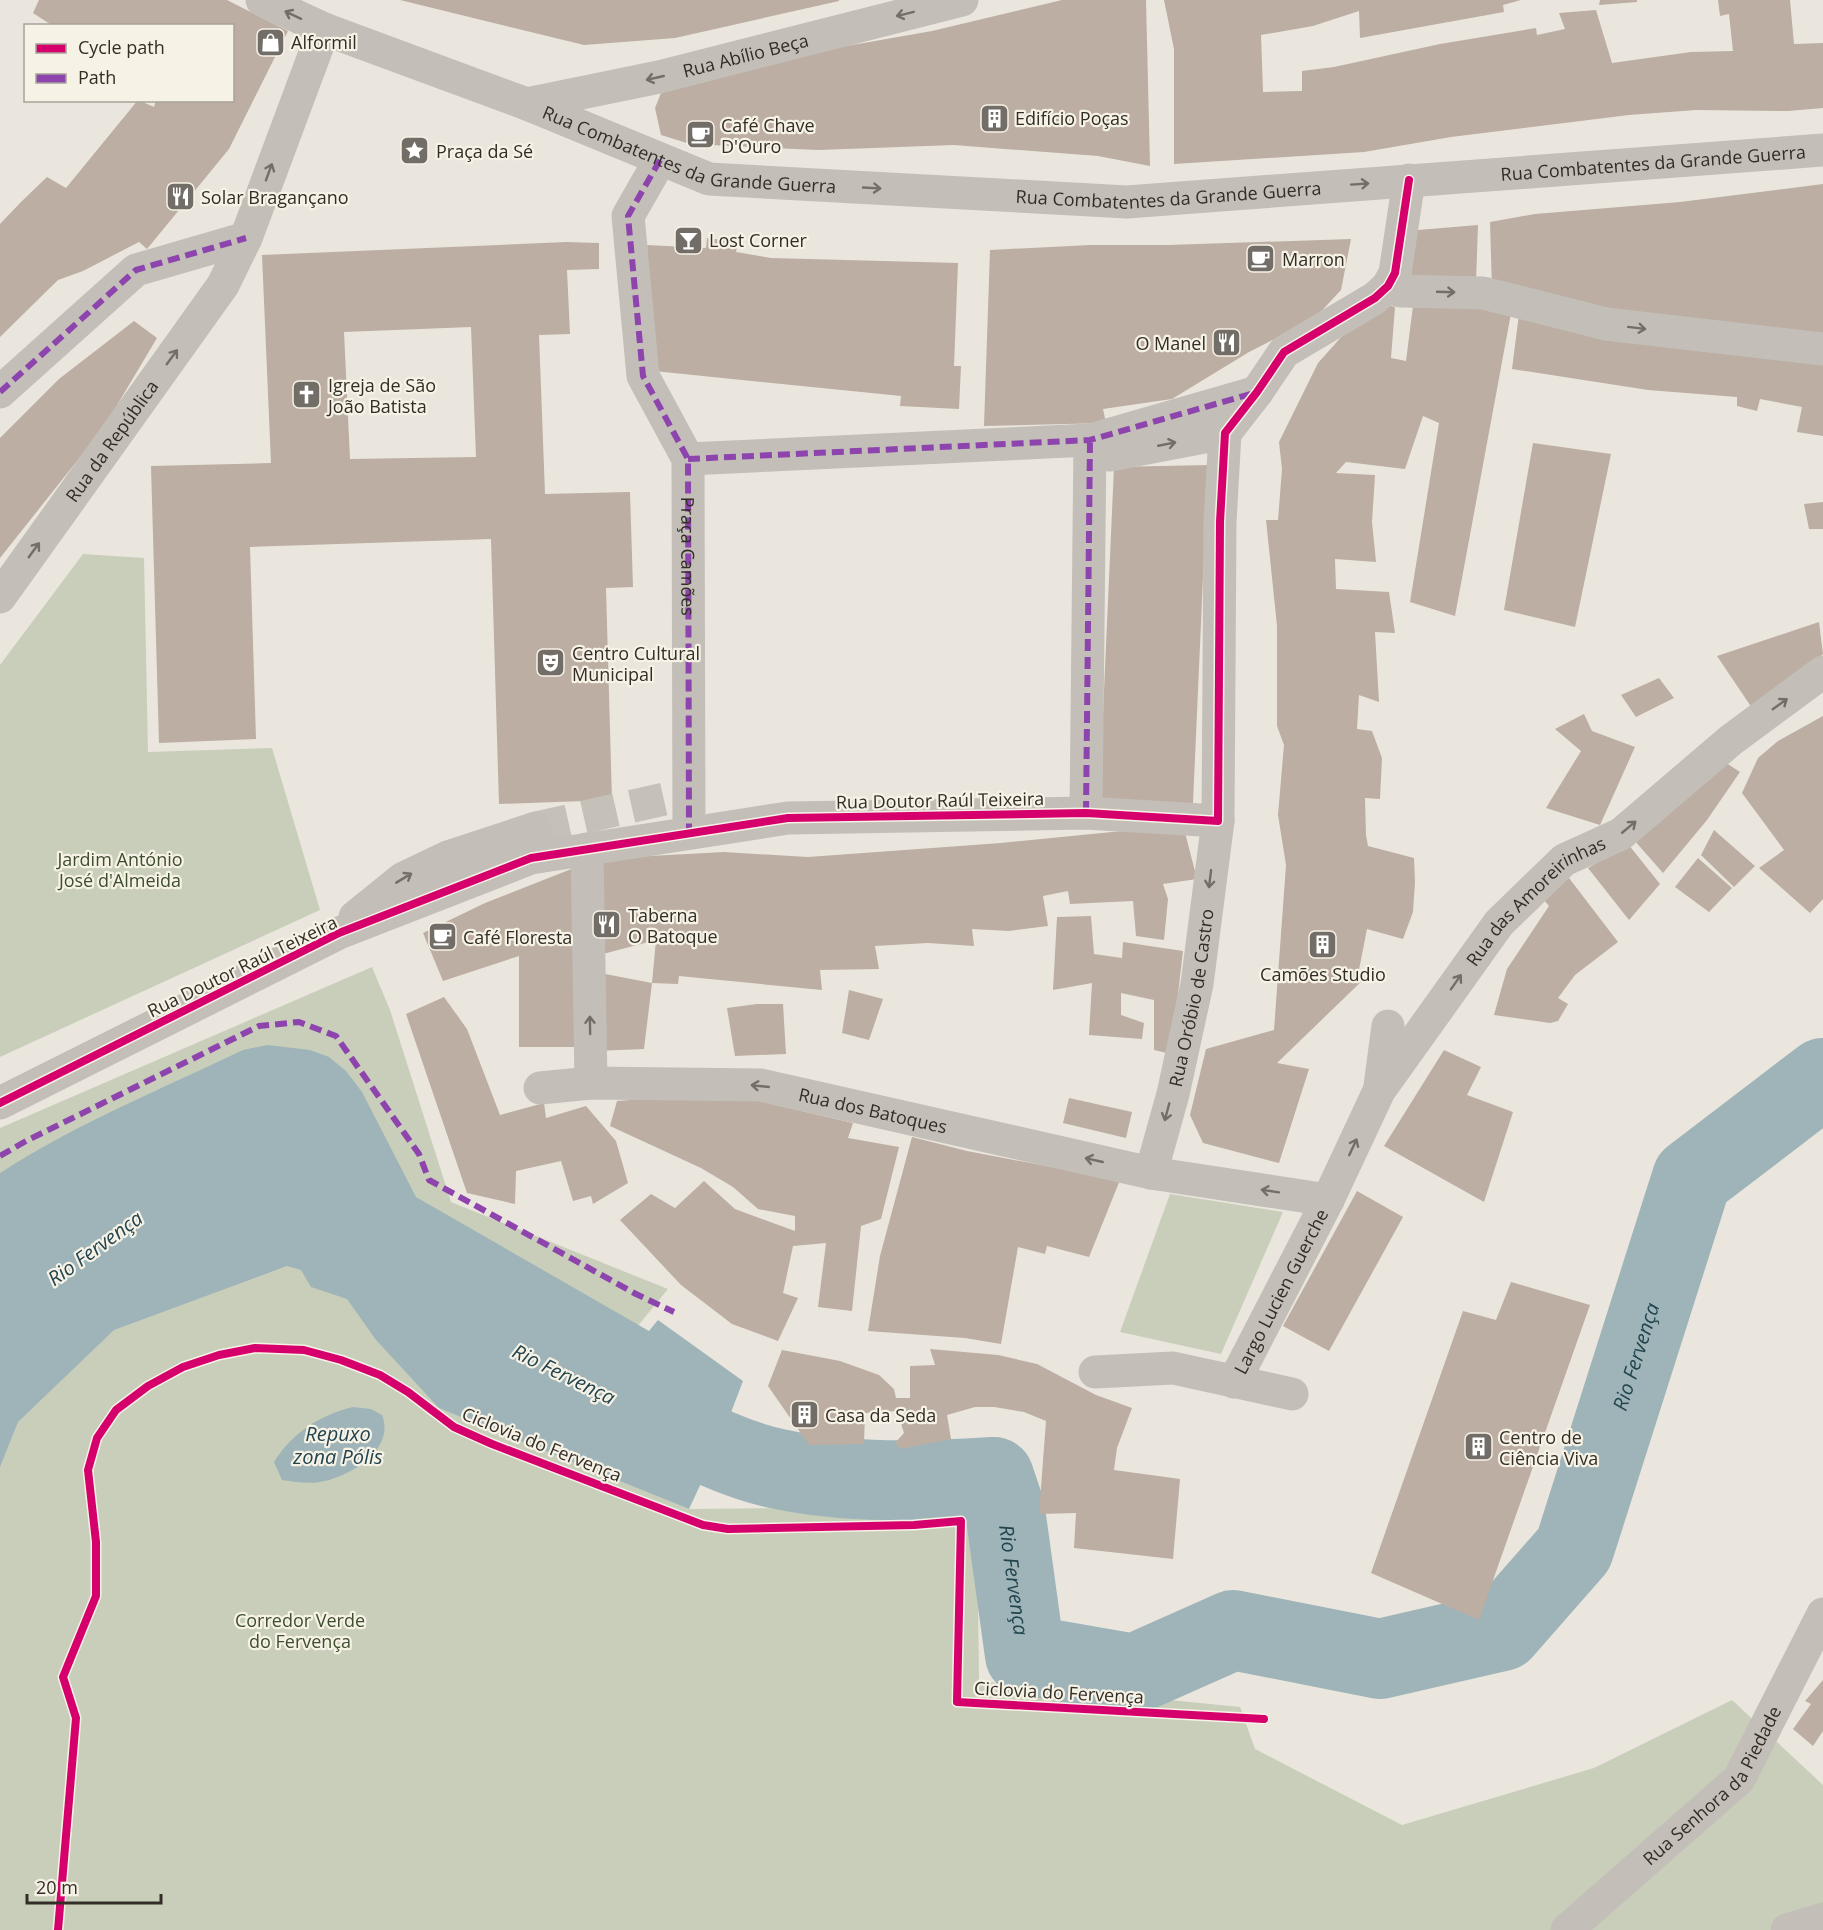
<svg xmlns="http://www.w3.org/2000/svg" width="1823" height="1930" font-family="'Open Sans',sans-serif">
<style>
.green{fill:#c8ceba}
.water{fill:#9eb4b8}
.lines{fill:none;stroke-linecap:round;stroke-linejoin:round}
.river{stroke:#9eb4b8;stroke-width:80}
.building{fill:#bcaea2;fill-rule:evenodd}
.minor-tunnel{stroke:#c5c1b9;stroke-width:33;stroke-dasharray:33 16;stroke-linecap:butt}
.minor{stroke:#c3bfb8;stroke-width:33}
.quiet{stroke:#8e44ad;stroke-width:6;stroke-dasharray:12 6;stroke-linecap:butt}
.cycleway-casing{stroke:#f7f2e6;stroke-width:11}
.cycleway{stroke:#d6006c;stroke-width:8}
.oneway{stroke:#736f68}
.labels{text-anchor:middle;dominant-baseline:central;stroke-width:4.5;stroke-linejoin:round;paint-order:stroke}
.poi-label{font-size:18px;fill:#322d27;stroke:#f7f2e6;text-anchor:start}
.street-label{font-size:18px;fill:#322d27;stroke:#f7f2e6}
.park-label{font-size:18px;fill:#3d4e2e;stroke:#f7f2e6}
.water-label{font-size:20px;font-style:italic;fill:#22444f;stroke:#f7f2e6}
</style>
<rect width="100%" height="100%" fill="#eae6de"/>
<path class="green" d="M83,554L144,558L148,752L272,748L320,910L0,1057V665Z
M372,967L390,1010L451,1202L668,1289L538,1448L689,1509L977,1506L979,1681L1240,1707L1255,1749L1402,1825L1594,1768L1732,1700L1823,1785V1930H0V1128Z
M1170,1194L1283,1212L1221,1354L1120,1332Z"/>
<path class="water" d="M267,1045L310,1050L329,1057L346,1071L362,1092L416,1197L649,1331L658,1320L743,1381L717,1449L689,1509L439,1408L376,1340L347,1299L311,1287L301,1270L287,1266L114,1330L18,1422L0,1467V1173C76,1124 161,1089 243,1050Z
M353,1407L371,1409L382,1415C396,1450 349,1477 320,1482C307,1484 295,1482 282,1480L274,1462C292,1433 320,1415 353,1407Z
M954,1465L1020,1470L1041,1643L1127,1653L1125,1691L1005,1680L990,1517L970,1489L960,1496L953,1479Z"/>
<g class="lines">
<path class="river" id="s1" d="M619,1400C671,1425 723,1458 779,1469C849,1484 924,1481 994,1477L1005,1510L1025,1655L1134,1674L1233,1630L1380,1659L1502,1631L1574,1549L1692,1178L1823,1078"/>
</g>
<path class="building" d="M39,0H227L288,31L229,149L147,249L139,242L83,271L58,280L0,337V224L21,202L47,177L66,188L138,100L154,107L156,100H232V26H53L33,13Z
M400,0H839V1L675,38L584,45Z
M1062,0H1146L1150,166L1098,156L954,145L818,150L690,144L661,135L655,108L661,93L807,53L932,31Z
M1164,0H1521L1503,5L1504,12L1360,38L1359,11L1313,26L1261,35L1263,92L1302,91V71L1334,67L1440,44L1536,28L1537,35L1565,29L1559,13L1596,10L1612,63L1691,52L1733,51L1729,14L1720,16L1718,0H1790L1794,44L1823,43V108L1788,111L1696,110L1629,115L1451,137L1364,152L1174,164V49Z
M1600,0H1637V2L1599,5Z
M1823,184V341L1492,290L1490,222L1535,214L1680,202Z
M1478,225L1476,283L1403,287L1406,231Z
M707,238L738,242L736,252L771,258L958,263L954,366H961L959,409L900,406L901,396L654,371L647,245L706,248Z
M1351,239L1341,290L1315,318L1249,352L1172,399L1103,409L1106,423L984,426L990,250L1090,245H1168Z
M566,242L599,243V269L567,270L570,334L539,335L545,494L630,492L633,587L606,588L612,800L499,804L491,539L250,547L256,739L159,743L151,466L271,463L262,255ZM471,327L476,457L350,459L344,332Z
M1414,298L1512,308L1455,616L1410,602L1439,423L1423,416L1405,469L1346,462L1336,473L1375,475L1372,522L1376,562L1335,559L1336,589L1389,592L1395,633L1375,632L1379,702L1359,695L1357,729L1372,731L1382,758L1380,799L1365,798L1366,835L1368,846L1414,858L1415,882L1413,912L1403,939L1367,929L1358,975L1366,977L1277,1063L1309,1069L1279,1163L1203,1143L1190,1115L1206,1049L1274,1030L1286,865L1278,815L1284,745L1277,726V626L1266,520H1278L1282,469L1279,442L1318,363L1343,335L1383,303L1395,307L1391,358L1406,361Z
M1519,314L1823,354V436L1797,432L1802,407L1760,399L1757,411L1737,406V397L1648,390L1512,369Z
M134,321L157,338L104,427L0,558V438L59,379Z
M1533,443L1611,454L1575,627L1504,610Z
M1208,465L1193,803H1099L1114,467Z
M1823,502V529H1809L1804,504Z
M1819,622L1823,654L1754,711L1717,656Z
M1659,678L1674,698L1636,717L1621,695Z
M1584,714L1592,731L1635,747L1600,825L1546,808L1581,751L1555,729Z
M1823,716V899L1810,913L1759,868L1784,850L1742,793L1758,758L1778,741Z
M1723,761L1740,772L1707,820L1663,873L1634,840Z
M1183,825L1197,879L1163,884L1168,899L1164,940L1136,936L1133,901L1070,904L1068,891L1043,896L1048,926L1009,931L972,929L974,946L928,943L875,946L879,969L820,970L822,990L679,976L678,984L652,983L656,940L603,954L595,863L650,856L724,852L808,857L1001,843Z
M1714,830L1755,866L1734,887L1701,855Z
M1628,844L1660,884L1629,920L1588,868Z
M1698,858L1732,888L1709,912L1675,887Z
M579,866L578,1047H519V956L443,981L423,933L485,903Z
M1569,878L1618,942L1575,975L1558,998L1568,1004L1558,1021L1550,1023L1494,1015L1507,969L1549,906L1543,899Z
M1091,916L1094,954L1122,958L1123,942L1183,951L1171,1054L1154,1050V1000L1121,993V1015L1144,1023L1142,1039L1089,1035L1092,983L1053,990L1057,917Z
M600,973L652,983L644,1049L595,1051Z
M849,990L883,999L869,1040L842,1033Z
M444,997L467,1029L500,1115L544,1103L546,1118L586,1106L616,1141L628,1183L593,1204L591,1196L573,1201L561,1161L516,1171L515,1204L467,1193L406,1014Z
M757,1004H783L786,1054L735,1056L727,1008Z
M1444,1050L1481,1067L1467,1095L1513,1112L1484,1202L1384,1146Z
M725,1093L853,1123L848,1138L899,1147L881,1219L861,1226L852,1311L818,1307L826,1243L793,1246L783,1293L798,1298L778,1341L732,1324L681,1285L620,1220L651,1194L675,1208L704,1181L735,1209L795,1231V1216L758,1209L733,1187L701,1168L610,1126L617,1101Z
M1069,1098L1132,1112L1126,1138L1063,1123Z
M912,1137L967,1151L1120,1180L1089,1257L1047,1246L1045,1254L1018,1247L1001,1344L965,1338L868,1331L880,1256Z
M1357,1191L1403,1217L1329,1351L1283,1326Z
M1511,1282L1590,1305L1479,1620L1371,1573L1463,1311L1496,1320Z
M930,1349L998,1355L1037,1364L1096,1395L1132,1408L1117,1448L1114,1470L1180,1479L1173,1559L1074,1548L1076,1513L1039,1514L1046,1421L1024,1412L994,1407H975L947,1415L951,1439L901,1449L895,1443L904,1433L897,1411L865,1413L864,1444L809,1445L768,1386L782,1350L840,1361L879,1375L894,1389L896,1398H910V1366L935,1365Z
M1823,1680V1731L1813,1746L1793,1729L1811,1704L1805,1701Z"/>
<g class="lines">
<path class="minor-tunnel" d="M536,828L700,791"/>
<g class="minor">
<path id="s2" d="M262,0L324,29L527,104L709,179L1127,202L1823,150"/>
<path id="s3" d="M527,104L659,77L962,0"/>
<path id="s4" d="M660,160L628,216L643,376L688,459L689,833"/>
<path d="M1388,286L1401,291L1483,293L1606,324L1823,349"/>
<path d="M0,392L136,270L246,238"/>
<path d="M1110,455L1225,433"/>
<path d="M688,459L1090,440L1257,392"/>
<path id="s5" d="M0,597L223,285L246,238L324,29"/>
<path d="M1086,813L1090,440"/>
<path d="M587,849L591,1083"/>
<path d="M355,917L402,879L448,857L536,828"/>
<path d="M1380,1086L1388,1026"/>
<path id="s6" d="M540,1088L591,1083L761,1085L1151,1173L1328,1200"/>
<path d="M0,1103L339,933L531,858L788,818L1086,813L1218,821L1220,522L1225,433L1257,392L1284,352L1375,298L1388,286L1395,273L1409,180"/>
<path id="s7" d="M1151,1173L1173,1094L1197,984L1218,821"/>
<path d="M1095,1372L1173,1368L1292,1394"/>
<path id="s8" d="M1234,1382L1328,1200L1379,1091L1499,923L1564,860L1621,834L1731,740L1823,672"/>
<path id="s9" d="M1567,1930L1739,1779L1823,1614"/>
<path d="M1787,1930L1823,1919"/>
</g>
<path class="quiet" d="M660,160L628,216L643,376L688,459L689,833
M0,392L136,270L246,238
M688,459L1090,440L1254,393
M1086,813L1090,440
M0,1156L26,1141L259,1026L299,1022L336,1036L419,1154L429,1180L636,1294L674,1312"/>
<defs>
<path id="cycleway" d="M0,1103L339,933L531,858L788,818L1086,813L1218,821L1220,522L1225,433L1257,392L1284,352L1375,298L1388,286L1395,273L1409,180
M58,1930L76,1718L63,1677L96,1596V1542L88,1470L97,1438L116,1410L148,1386L183,1367L219,1355L255,1348L304,1350L341,1360L380,1375L408,1392L454,1427L492,1444L703,1525L728,1529L914,1525L961,1521L957,1702L1264,1719"/>
</defs>
<use href="#cycleway" class="cycleway-casing"/>
<use href="#cycleway" class="cycleway"/>
</g>
<defs><path id="oneway-shaft" d="M-6 0H5M1.5-3L5.5 0L1.5 3" fill="none" stroke-width="1.6" stroke-linecap="round" stroke-linejoin="round" transform="scale(1.5)"/></defs>
<g class="oneway">
<use href="#oneway-shaft" transform="translate(905 14) rotate(166)"/>
<use href="#oneway-shaft" transform="translate(293 15) rotate(-155)"/>
<use href="#oneway-shaft" transform="translate(655 78) rotate(167)"/>
<use href="#oneway-shaft" transform="translate(269 172) rotate(-70)"/>
<use href="#oneway-shaft" transform="translate(1360 184) rotate(-4)"/>
<use href="#oneway-shaft" transform="translate(872 188) rotate(3)"/>
<use href="#oneway-shaft" transform="translate(1446 292) rotate(2)"/>
<use href="#oneway-shaft" transform="translate(1637 328) rotate(7)"/>
<use href="#oneway-shaft" transform="translate(172 357) rotate(-54)"/>
<use href="#oneway-shaft" transform="translate(1167 444) rotate(-11)"/>
<use href="#oneway-shaft" transform="translate(34 550) rotate(-54)"/>
<use href="#oneway-shaft" transform="translate(1780 704) rotate(-36)"/>
<use href="#oneway-shaft" transform="translate(1629 827) rotate(-40)"/>
<use href="#oneway-shaft" transform="translate(404 878) rotate(-31)"/>
<use href="#oneway-shaft" transform="translate(1210 879) rotate(97)"/>
<use href="#oneway-shaft" transform="translate(1456 982) rotate(-55)"/>
<use href="#oneway-shaft" transform="translate(590 1025) rotate(-91)"/>
<use href="#oneway-shaft" transform="translate(760 1086) rotate(-174)"/>
<use href="#oneway-shaft" transform="translate(1167 1112) rotate(105)"/>
<use href="#oneway-shaft" transform="translate(1353 1147) rotate(-65)"/>
<use href="#oneway-shaft" transform="translate(1094 1160) rotate(-167)"/>
<use href="#oneway-shaft" transform="translate(1270 1191) rotate(-171)"/>
</g>
<defs>
<symbol id="shop-square" viewBox="-11 -11 22 22"><rect x="-9" y="-9" width="18" height="18" rx="4" fill="#726e67" stroke="#f7f2e6"/><path d="M-5-2.5h2.3a2.7 3.5 0 0 1 5.4 0H5L5.5 6h-11ZM-1.5-2.5h3a1.5 2.3 0 0 0-3 0Z" fill="#fff"/></symbol>
<symbol id="building-square" viewBox="-11 -11 22 22"><rect x="-9" y="-9" width="18" height="18" rx="4" fill="#726e67" stroke="#f7f2e6"/><path d="M-4-6H4V6H1V3H-1V6H-4ZM-2.5-4.3h1.7v1.8h-1.7ZM.8-4.3h1.7v1.8H.8ZM-2.5-1h1.7V.8h-1.7ZM.8-1h1.7V.8H.8Z" fill="#fff"/></symbol>
<symbol id="cafe-square" viewBox="-11 -11 22 22"><rect x="-9" y="-9" width="18" height="18" rx="4" fill="#726e67" stroke="#f7f2e6"/><path d="M-5.5-4.5H6V0H3Q3 3.5 0 3.5H-2.5Q-5.5 3.5-5.5 0ZM3-3.2v2h1.7v-2ZM-6 4.5H4V6H-6Z" fill="#fff"/></symbol>
<symbol id="sight-square" viewBox="-11 -11 22 22"><rect x="-9" y="-9" width="18" height="18" rx="4" fill="#726e67" stroke="#f7f2e6"/><path d="M0-6L1.8-2.2L6-1.7L2.9 1.2L3.7 5.4L0 3.3L-3.7 5.4L-2.9 1.2L-6-1.7L-1.8-2.2Z" fill="#fff"/></symbol>
<symbol id="restaurant-square" viewBox="-11 -11 22 22"><rect x="-9" y="-9" width="18" height="18" rx="4" fill="#726e67" stroke="#f7f2e6"/><path d="M-5-6h1v4h1v-4h1v4h1v-4h1v5L-1.5 .5V6h-2V.5L-5-1ZM5-6V6H3V1.5H1.5Q1.5-4 5-6Z" fill="#fff"/></symbol>
<symbol id="bar-square" viewBox="-11 -11 22 22"><rect x="-9" y="-9" width="18" height="18" rx="4" fill="#726e67" stroke="#f7f2e6"/><path d="M-6-5H6L.8 .8V4.5H3.5V6h-7V4.5H-.8V.8Z" fill="#fff"/></symbol>
<symbol id="church-square" viewBox="-11 -11 22 22"><rect x="-9" y="-9" width="18" height="18" rx="4" fill="#726e67" stroke="#f7f2e6"/><path d="M-1.2-6h2.4v3.5h3.3v2.4h-3.3V6h-2.4V-.1h-3.3v-2.4h3.3Z" fill="#fff"/></symbol>
<symbol id="theatre-square" viewBox="-11 -11 22 22"><rect x="-9" y="-9" width="18" height="18" rx="4" fill="#726e67" stroke="#f7f2e6"/><path d="M-5-5.5Q0-4 5-5.5V0Q5 5 0 6Q-5 5-5 0ZM-3.3-2.5H-1v1.5H-3.3ZM1-2.5H3.3v1.5H1ZM-2.8 1Q0 5.5 2.8 1Z" fill="#fff"/></symbol>
</defs>
<g fill-rule="evenodd">
<use href="#shop-square" x="254" y="26" width="33" height="33"/>
<use href="#building-square" x="978" y="102" width="33" height="33"/>
<use href="#cafe-square" x="684" y="118" width="33" height="33"/>
<use href="#sight-square" x="398" y="134" width="33" height="33"/>
<use href="#restaurant-square" x="164" y="180" width="33" height="33"/>
<use href="#bar-square" x="672" y="224" width="33" height="33"/>
<use href="#cafe-square" x="1244" y="242" width="33" height="33"/>
<use href="#restaurant-square" x="1210" y="326" width="33" height="33"/>
<use href="#church-square" x="290" y="378" width="33" height="33"/>
<use href="#theatre-square" x="534" y="646" width="33" height="33"/>
<use href="#restaurant-square" x="590" y="908" width="33" height="33"/>
<use href="#cafe-square" x="426" y="920" width="33" height="33"/>
<use href="#building-square" x="1306" y="928" width="33" height="33"/>
<use href="#building-square" x="788" y="1398" width="33" height="33"/>
<use href="#building-square" x="1462" y="1430" width="33" height="33"/>
</g>
<g class="labels">
<g class="poi-label">
<text x="291" y="42">Alformil</text>
<text x="1015" y="118">Edifício Poças</text>
<text x="721" y="125">Café Chave<tspan x="721" dy="21">D'Ouro</tspan></text>
<text x="436" y="151">Praça da Sé</text>
<text x="201" y="197">Solar Bragançano</text>
<text x="709" y="240">Lost Corner</text>
<text x="1282" y="259">Marron</text>
<text x="1206" y="343" text-anchor="end">O Manel</text>
<text x="328" y="385">Igreja de São<tspan x="328" dy="21">João Batista</tspan></text>
<text x="572" y="653">Centro Cultural<tspan x="572" dy="21">Municipal</tspan></text>
<text x="628" y="915">Taberna<tspan x="628" dy="21">O Batoque</tspan></text>
<text x="463" y="937">Café Floresta</text>
<text x="1323" y="974" text-anchor="middle">Camões Studio</text>
<text x="825" y="1415">Casa da Seda</text>
<text x="1499" y="1437">Centro de<tspan x="1499" dy="21">Ciência Viva</tspan></text>
</g>
<g class="street-label">
<text stroke="none"><textPath href="#s3" startOffset="224">Rua Abílio Beça</textPath></text>
<text stroke="none"><textPath href="#s2" startOffset="456">Rua Combatentes da Grande Guerra</textPath></text>
<text stroke="none"><textPath href="#s2" startOffset="1428">Rua Combatentes da Grande Guerra</textPath></text>
<text stroke="none"><textPath href="#s2" startOffset="942">Rua Combatentes da Grande Guerra</textPath></text>
<text stroke="none"><textPath href="#s5" startOffset="192">Rua da República</textPath></text>
<text stroke="none"><textPath href="#s4" startOffset="417">Praça Camões</textPath></text>
<text transform="translate(940 800) rotate(-1)">Rua Doutor Raúl Teixeira</text>
<text stroke="none"><textPath href="#s8" startOffset="574">Rua das Amoreirinhas</textPath></text>
<text transform="translate(242 966) rotate(-26)">Rua Doutor Raúl Teixeira</text>
<text stroke="none"><textPath href="#s7" startOffset="180">Rua Oróbio de Castro</textPath></text>
<text stroke="none"><textPath href="#s6" startOffset="336">Rua dos Batoques</textPath></text>
<text stroke="none"><textPath href="#s8" startOffset="102">Largo Lucien Guerche</textPath></text>
<text transform="translate(542 1444) rotate(22)">Ciclovia do Fervença</text>
<text transform="translate(1059 1692) rotate(3)">Ciclovia do Fervença</text>
<text stroke="none"><textPath href="#s9" startOffset="207">Rua Senhora da Piedade</textPath></text>
</g>
<g class="park-label">
<text x="120" y="859">Jardim António<tspan x="120" dy="21">José d'Almeida</tspan></text>
<text x="300" y="1620">Corredor Verde<tspan x="300" dy="21">do Fervença</tspan></text>
</g>
<g class="water-label">
<text transform="translate(95 1248) rotate(-36)">Rio Fervença</text>
<text stroke="none"><textPath href="#s1" startOffset="1377">Rio Fervença</textPath></text>
<text transform="translate(564 1374) rotate(26)">Rio Fervença</text>
<text x="338" y="1433">Repuxo<tspan x="338" dy="23">zona Pólis</tspan></text>
<text stroke="none"><textPath href="#s1" startOffset="496">Rio Fervença</textPath></text>
</g>
</g>
<rect x="24" y="24" width="210" height="78" fill="#f7f2e6" stroke="#a8a39a" stroke-width="1.5"/>
<rect x="36" y="44" width="30" height="9" fill="#d6006c" stroke="#a8a39a" stroke-width="1.5"/>
<text x="78" y="54" font-size="18" fill="#322d27">Cycle path</text>
<rect x="36" y="74" width="30" height="9" fill="#8e44ad" stroke="#a8a39a" stroke-width="1.5"/>
<text x="78" y="84" font-size="18" fill="#322d27">Path</text>
<path d="M27 1894v9h134v-9" fill="none" stroke="#322d27" stroke-width="3"/>
<text x="36" y="1894" font-size="18" fill="#322d27" stroke="#f7f2e6" stroke-width="4.5" paint-order="stroke">20 m</text>
</svg>
